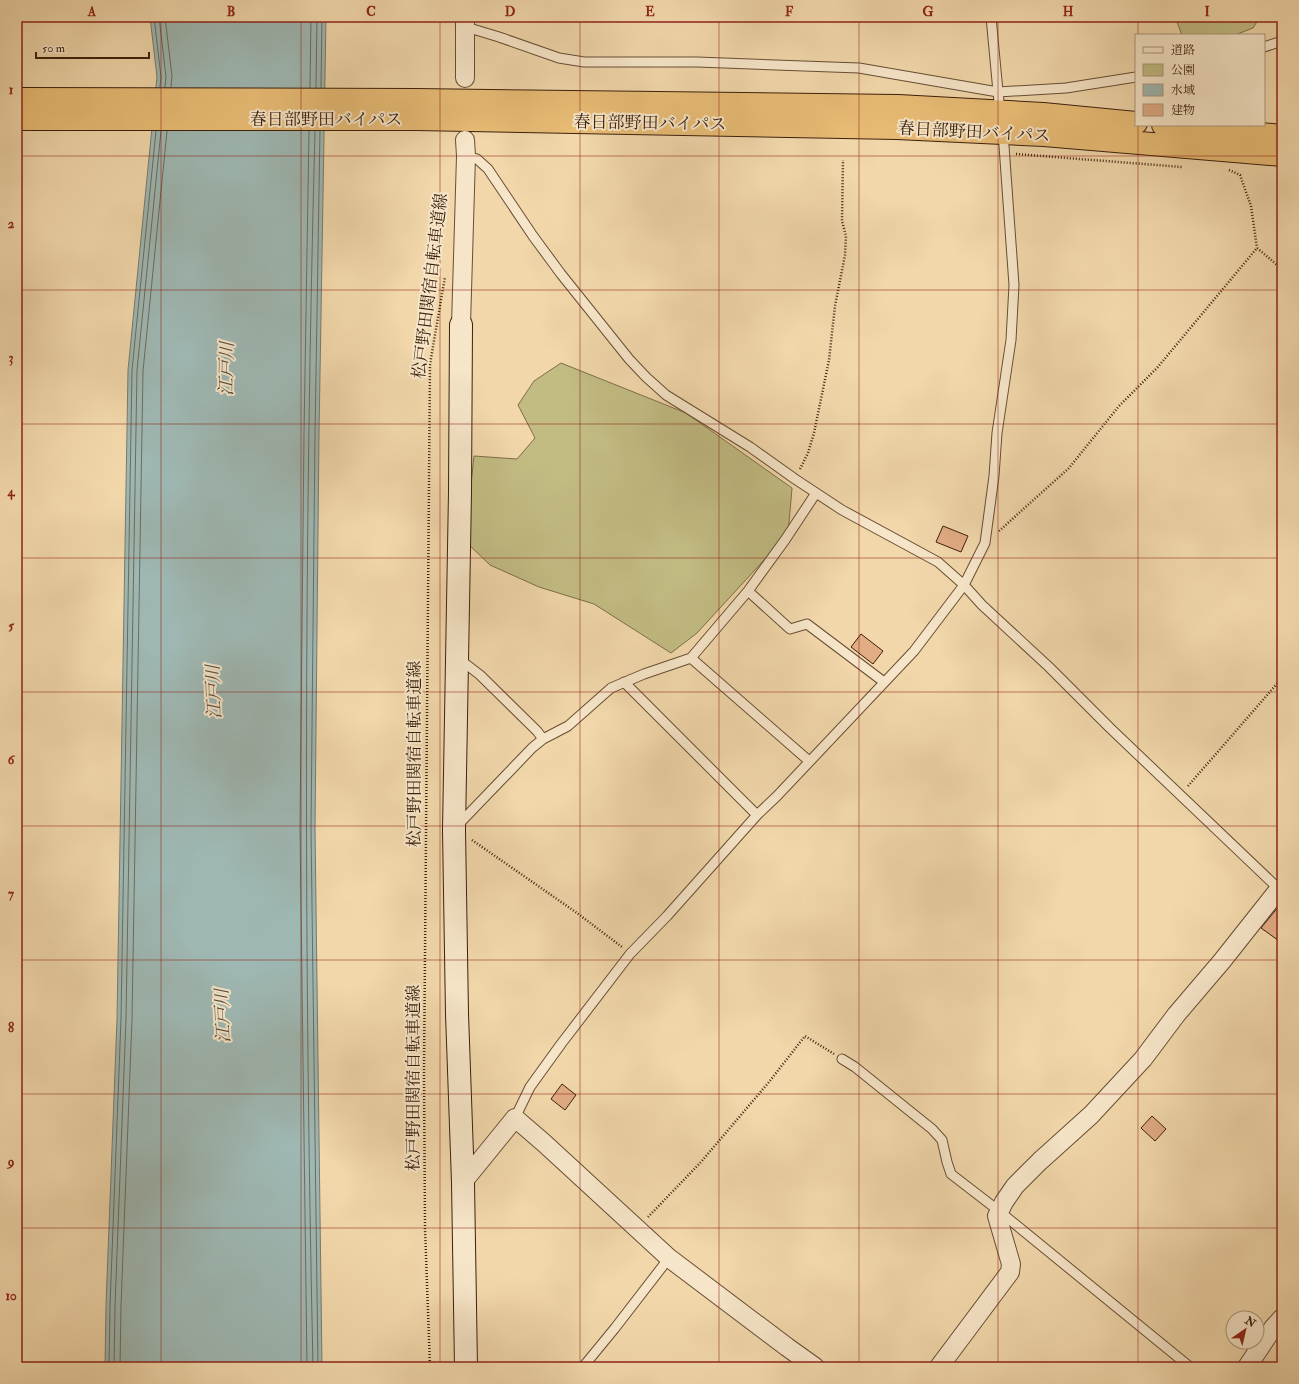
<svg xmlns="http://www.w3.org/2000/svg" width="1299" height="1384" font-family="'IM FELL Double Pica','Noto Serif JP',serif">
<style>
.green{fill:#c2bc83;stroke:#7e6e48}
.water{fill:#9eb7b2;stroke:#767b70}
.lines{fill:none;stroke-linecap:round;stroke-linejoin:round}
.shore{stroke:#6c6c5f;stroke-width:1}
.building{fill:#e2ac84;stroke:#3b200c}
.lane-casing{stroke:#684e34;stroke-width:11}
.street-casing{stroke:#684e34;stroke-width:20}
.secondary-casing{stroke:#3b200c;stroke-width:24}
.highway-casing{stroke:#3b200c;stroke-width:24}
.path{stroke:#3b200c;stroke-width:2.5;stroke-dasharray:1 2;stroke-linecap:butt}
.lane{stroke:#f6e5c8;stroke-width:9}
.street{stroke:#f6e5c8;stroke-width:18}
.secondary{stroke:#f6e5c8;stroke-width:22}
.highway{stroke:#e8bc75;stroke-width:22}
.grid{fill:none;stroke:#8f2418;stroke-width:1;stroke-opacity:0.55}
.labels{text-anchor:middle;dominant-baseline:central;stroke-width:4;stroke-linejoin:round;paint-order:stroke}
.street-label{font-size:17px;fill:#3b200c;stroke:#f6e5c8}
.water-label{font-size:18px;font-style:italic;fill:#594d3e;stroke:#f6e5c8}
.neatline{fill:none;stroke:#8f2418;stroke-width:1.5}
.grid-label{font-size:13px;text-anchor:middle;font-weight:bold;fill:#8f2418}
</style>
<rect width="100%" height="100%" fill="#f1d7aa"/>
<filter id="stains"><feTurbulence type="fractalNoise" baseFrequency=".005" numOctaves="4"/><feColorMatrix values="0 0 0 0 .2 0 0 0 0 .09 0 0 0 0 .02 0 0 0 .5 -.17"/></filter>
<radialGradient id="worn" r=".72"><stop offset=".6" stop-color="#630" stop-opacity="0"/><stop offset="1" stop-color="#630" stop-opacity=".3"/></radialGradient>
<path class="green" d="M1175,17H1260L1253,28L1235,35H1182Z
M561,363L686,413L792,488L788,534L697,633L671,653L594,604L539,587L490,565L465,541L474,456L517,459L535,438L518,405L534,381Z"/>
<path class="water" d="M150,17H326L319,434L315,828L322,1367H105L106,1305L117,1019L128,370L157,77Z"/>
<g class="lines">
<path class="shore" d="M154,17L161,77L160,87
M159,17L166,77L165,87
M165,17L172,76L171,87
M310,88L311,17
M316,88L317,17
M321,88L322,17
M109,1367L110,1306L121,1019L132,370L156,131
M114,1367L115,1306L126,1019L137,370L161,131
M120,1367L121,1306L132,1019L143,371L167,131
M307,1367L300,828L304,434L309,131
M313,1367C304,955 304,543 315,131
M318,1367L311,828L315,434L320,131"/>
</g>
<path class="building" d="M943,526L968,536L961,552L936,542Z
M861,634L883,651L873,664L851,647Z
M1279,906L1282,908V943L1261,928Z
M562,1084L576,1095L565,1110L551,1099Z
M1152,1116L1166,1129L1155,1141L1141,1128Z"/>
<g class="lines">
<defs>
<path id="lane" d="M991,17L1000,113
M466,27L499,37L559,58L584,62H697L859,68L998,92L1066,88L1136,77
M1264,47L1282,41
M466,156L477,159L488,169L533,236L561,274L629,359L646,377L666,395L750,447L795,479L842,510L938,562L964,585L982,605L1049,667L1110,728L1282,892
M748,591L790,629L807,624L884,682
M458,658L480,675L537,731L543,739
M691,658L809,761
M624,682L757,815
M457,826L532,748L543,739L568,726L611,688L644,674L691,658L748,591L785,540L816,493
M842,1059L855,1067L932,1129L942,1140L947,1162L951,1174L999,1211L1190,1367
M515,1118L530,1087L561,1044L630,954L667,916L757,815L777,796L914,651L964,585L985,543L994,476L997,433L1011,340L1014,285L1003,132
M583,1367L615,1328L669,1258"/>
<path id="street" d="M465,78V17
M461,325L466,156L465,140
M463,1182L515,1118L544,1143L669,1258L787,1347L815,1367
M939,1367L1010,1272L1011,1264L997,1216L1004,1202L1015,1186L1040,1161L1091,1115L1143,1059L1176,1015L1222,961L1279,889
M1247,1367L1273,1328L1282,1318"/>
<path id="secondary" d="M461,325L460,492L454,830L457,1014L463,1182L466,1367"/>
<path id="highway" d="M17,99L416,100L898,106L1043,114L1136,123
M17,119H416L897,128L1044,135L1282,155
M1163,125L1282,136"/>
</defs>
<use href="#lane" class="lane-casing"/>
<use href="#street" class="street-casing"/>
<use href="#secondary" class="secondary-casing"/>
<use href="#highway" class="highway-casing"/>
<path class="path" d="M1016,154L1182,167
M1229,170L1240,175L1251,206L1257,248
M800,469L808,453L814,433L829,360L835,306L845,255L846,236L842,221L843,160
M999,531L1069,468L1119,406L1157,368L1257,248L1282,269
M1188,786L1282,678
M472,840L577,913L622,947
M648,1217L701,1162L769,1082L805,1036L834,1054
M430,1367L425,1228L424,1073L430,364L445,277"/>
<use href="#lane" class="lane"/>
<use href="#street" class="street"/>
<use href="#secondary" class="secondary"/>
<use href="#highway" class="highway"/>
</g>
<path class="grid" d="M161,17V1367M301,17V1367M440,17V1367M580,17V1367M719,17V1367M859,17V1367M998,17V1367M1138,17V35M1138,125V1367M17,156H1282M17,290H1282M17,424H1282M17,558H1282M17,692H1282M17,826H1282M17,960H1282M17,1094H1282M17,1228H1282"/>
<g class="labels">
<g class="street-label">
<text x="326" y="119">春日部野田バイパス</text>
<text transform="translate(650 123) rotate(1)">春日部野田バイパス</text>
<text transform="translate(974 132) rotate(3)">春日部野田バイパス</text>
<text transform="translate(430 286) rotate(-83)">松戸野田関宿自転車道線</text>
<text transform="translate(414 754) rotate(-90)">松戸野田関宿自転車道線</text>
<text transform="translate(413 1078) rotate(-90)">松戸野田関宿自転車道線</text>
</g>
<g class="water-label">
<text transform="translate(227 369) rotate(-89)">江戸川</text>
<text transform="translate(214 692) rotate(-92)">江戸川</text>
<text transform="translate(223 1016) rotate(-92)">江戸川</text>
</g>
</g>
<rect width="1299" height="1384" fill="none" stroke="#f1d7aa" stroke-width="44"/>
<rect x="1135" y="34" width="130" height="92" fill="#f6e5c8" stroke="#ab967d"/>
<rect x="1143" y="47" width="20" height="6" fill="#f6e5c8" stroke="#ab967d"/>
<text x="1171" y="54" font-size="12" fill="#3b200c">道路</text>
<rect x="1143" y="64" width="20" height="12" fill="#c2bc83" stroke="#ab967d"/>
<text x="1171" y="74" font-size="12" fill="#3b200c">公園</text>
<rect x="1143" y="84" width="20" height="12" fill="#9eb7b2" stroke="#ab967d"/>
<text x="1171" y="94" font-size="12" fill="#3b200c">水域</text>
<rect x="1143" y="104" width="20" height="12" fill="#e2ac84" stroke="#ab967d"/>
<text x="1171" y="114" font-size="12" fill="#3b200c">建物</text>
<g transform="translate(1245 1330) rotate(34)"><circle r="19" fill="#f6e5c8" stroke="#ab967d"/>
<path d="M0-3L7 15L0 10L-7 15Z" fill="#8f2418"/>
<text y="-6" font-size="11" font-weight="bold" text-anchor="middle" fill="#3b200c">N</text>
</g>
<path d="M36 52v6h113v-6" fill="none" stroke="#3b200c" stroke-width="2"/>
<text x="42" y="52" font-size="12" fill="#3b200c" stroke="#f6e5c8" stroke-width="3" paint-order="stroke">50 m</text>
<rect x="22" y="22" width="1255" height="1340" class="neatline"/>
<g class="grid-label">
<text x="92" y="16">A</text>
<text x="231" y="16">B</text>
<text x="371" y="16">C</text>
<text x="510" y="16">D</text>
<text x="650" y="16">E</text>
<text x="789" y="16">F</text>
<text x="928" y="16">G</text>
<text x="1068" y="16">H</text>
<text x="1207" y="16">I</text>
<text x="11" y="94">1</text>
<text x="11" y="228">2</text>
<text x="11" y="362">3</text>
<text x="11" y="496">4</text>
<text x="11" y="630">5</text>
<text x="11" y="764">6</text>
<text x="11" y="898">7</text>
<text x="11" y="1032">8</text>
<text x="11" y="1166">9</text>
<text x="11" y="1300">10</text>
</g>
<rect width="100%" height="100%" filter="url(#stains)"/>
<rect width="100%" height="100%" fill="url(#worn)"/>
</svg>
